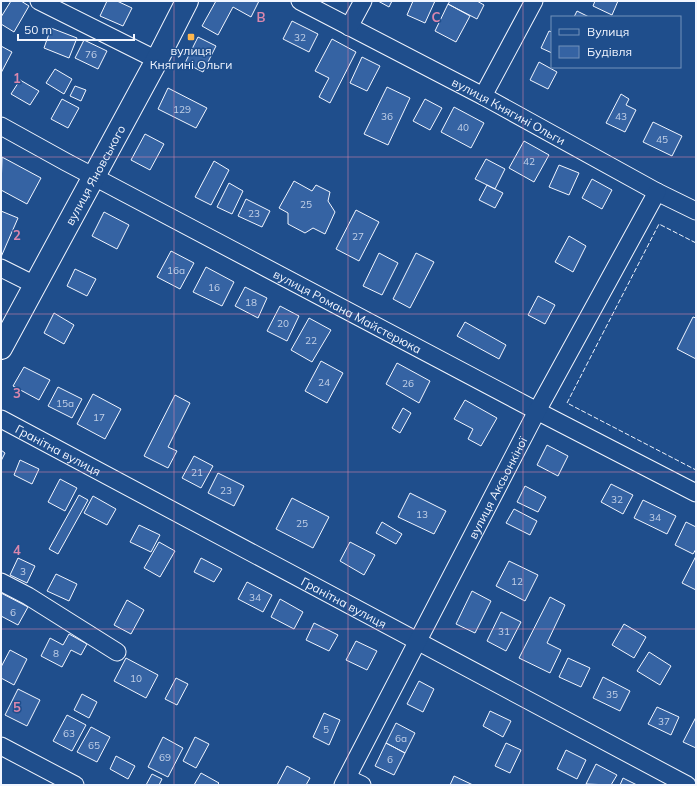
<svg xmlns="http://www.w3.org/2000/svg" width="697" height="786" font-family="Mulish,sans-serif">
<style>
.building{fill:#3563a3;stroke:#f2f6ff}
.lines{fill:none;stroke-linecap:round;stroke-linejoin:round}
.minor-casing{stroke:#f2f6ff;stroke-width:19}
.major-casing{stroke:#f2f6ff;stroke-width:24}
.minor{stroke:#1f4e8c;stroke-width:17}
.major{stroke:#1f4e8c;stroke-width:22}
.fence{stroke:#f2f6ff;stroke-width:1;stroke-dasharray:5 2;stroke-linecap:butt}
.grid{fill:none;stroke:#da87ad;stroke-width:1;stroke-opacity:0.55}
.poi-dot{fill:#ffb74d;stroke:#1f4e8c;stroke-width:1.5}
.labels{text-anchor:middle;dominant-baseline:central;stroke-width:3;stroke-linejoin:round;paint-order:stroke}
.number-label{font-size:10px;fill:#c3d1e8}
.poi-label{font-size:12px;fill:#f2f6ff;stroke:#1f4e8c}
.street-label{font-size:12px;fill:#f2f6ff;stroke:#1f4e8c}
.grid-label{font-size:13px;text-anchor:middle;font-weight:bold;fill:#da87ad;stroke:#1f4e8c;stroke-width:3;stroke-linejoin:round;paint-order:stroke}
</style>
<rect width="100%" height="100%" fill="#1f4e8c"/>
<path class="building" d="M11,1H21L29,6L14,32L1,24V17Z
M107,1H117L132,8L123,26L100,16Z
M216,1H259L251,17L233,7L218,35L202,26Z
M378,1H392L389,7Z
M413,1H435L425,23L407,15Z
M450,1H477L484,5L477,19L448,4Z
M595,1H618L612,15L593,6Z
M448,4L470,16L456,42L435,31Z
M577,11L589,17H574Z
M292,21L318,34L309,52L283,39Z
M51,28L77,38L69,58L44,48Z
M549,31L552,32V53L541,48Z
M198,37L216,46L203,72L185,63Z
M332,39L356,52L330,103L319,97L329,78L315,71Z
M84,40L107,51L98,69L75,58Z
M1,46L12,52L1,73Z
M362,57L380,66L367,91L350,83Z
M539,62L557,72L548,89L530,80Z
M55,69L72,79L64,94L46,83Z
M20,80L39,91L30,105L11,94Z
M75,86L86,90L81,101L70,96Z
M387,87L410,98L388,145L364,134Z
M168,88L207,108L196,128L158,109Z
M621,94L629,99L626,105L636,110L625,132L606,123Z
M62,99L79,108L68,128L51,119Z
M425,99L442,108L430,130L413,121Z
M454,107L484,123L471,148L441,132Z
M653,122L682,136L672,156L643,142Z
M145,134L164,144L150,170L131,160Z
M524,141L549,155L534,182L509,168Z
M2,157L41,178L27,204L1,190Z
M486,159L505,169L495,189L475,179Z
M214,161L229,170L211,205L195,197Z
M559,165L579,173L569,195L549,187Z
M592,179L612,190L602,209L582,198Z
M294,181L312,191L316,185L330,192L328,201L335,212L325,234L313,228L305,233L288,224V213L279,208Z
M229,183L243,191L232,214L217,207Z
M487,185L503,193L495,208L479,200Z
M246,199L270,211L262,227L238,216Z
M356,210L379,222L359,261L336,249Z
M1,211L18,218L1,257Z
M104,212L129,225L117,249L92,236Z
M569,236L586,246L573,272L555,262Z
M171,251L194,263L180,289L157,277Z
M379,253L398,263L382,295L363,286Z
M416,253L434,262L410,308L393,299Z
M206,267L234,282L222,306L193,292Z
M75,269L96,279L87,296L67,286Z
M245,287L267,298L258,318L235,306Z
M538,296L555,305L545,324L528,315Z
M280,306L299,316L287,341L267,331Z
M54,313L74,325L64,344L44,333Z
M693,317L696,318V359L677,349Z
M309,318L331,330L312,362L291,350Z
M465,322L506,345L499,359L457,336Z
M321,361L343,373L327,403L305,391Z
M397,363L430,381L419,403L386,384Z
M24,367L50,380L39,400L13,386Z
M58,387L82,399L72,418L48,406Z
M93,394L121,409L105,439L77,424Z
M175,395L190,403L168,447L177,451L168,468L144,456Z
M465,400L497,418L481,446L468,439L473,429L454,419Z
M403,408L411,413L400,433L392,428Z
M547,445L568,456L558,476L537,465Z
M1,450L5,453L1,461Z
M194,456L213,466L201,488L182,478Z
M20,460L39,469L32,484L14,475Z
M218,473L244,486L234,506L208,493Z
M60,479L77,488L65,511L48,502Z
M611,484L633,495L623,514L601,502Z
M525,486L546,497L538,512L517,502Z
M410,493L446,511L434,534L398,517Z
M79,495L88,500L58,554L49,549Z
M93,496L116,509L107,525L84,513Z
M292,498L329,517L313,548L276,529Z
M643,500L676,516L667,534L634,518Z
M514,509L537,521L530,535L506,523Z
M382,522L402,534L396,544L376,533Z
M686,522L696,527V549L693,554L675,545Z
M139,525L160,535L151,552L130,542Z
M159,542L175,551L160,577L144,568Z
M350,542L375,555L364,575L340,561Z
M696,556V590L682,583Z
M18,558L35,566L27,583L10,575Z
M201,558L222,569L214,582L194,572Z
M509,561L538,575L525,601L496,586Z
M56,574L77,584L69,601L47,591Z
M247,582L272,595L263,612L238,599Z
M472,591L491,601L475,633L456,624Z
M1,593L28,607L18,625L1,616Z
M550,597L565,605L547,643L561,650L550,673L519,658Z
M280,599L303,612L294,629L271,617Z
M127,600L144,610L131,634L114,625Z
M501,612L521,622L506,651L487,641Z
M314,623L338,635L329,651L306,640Z
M624,624L646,637L634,658L612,645Z
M69,634L87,644L81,655L71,650L62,667L41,656L50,638L63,645Z
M356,641L377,651L367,670L346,660Z
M10,650L27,659L14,685L1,678V667Z
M649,652L671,666L660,685L637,671Z
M126,658L158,675L146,698L114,681Z
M568,658L590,668L581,687L559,677Z
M603,677L630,691L620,711L593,698Z
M176,678L188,684L177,705L165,699Z
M419,681L434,689L423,712L407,704Z
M18,689L40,700L27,726L5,715Z
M82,694L97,702L89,718L74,710Z
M657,707L679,717L671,735L648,724Z
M490,711L511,721L503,737L483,726Z
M324,713L340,720L329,745L313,737Z
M67,715L86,725L72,751L53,741Z
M696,717V748L683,742Z
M396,723L415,733L405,753L386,743Z
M91,727L110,737L97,762L77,752Z
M163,737L183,748L168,777L148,767Z
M195,737L209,744L196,768L183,761Z
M386,743L405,753L394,775L375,766Z
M506,743L521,750L510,773L495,766Z
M566,750L586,760L577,779L557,769Z
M116,756L135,766L128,779L110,769Z
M596,764L617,775L611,785L586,784Z
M287,766L310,778L306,785H277Z
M201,773L219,783L217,785H194Z
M152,774L162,779L159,785H146Z
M454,776L473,785H450Z
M623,778L637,785H620Z"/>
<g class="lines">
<defs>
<g id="minor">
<path d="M39,1L157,60"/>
<path id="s1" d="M300,1L483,96L657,192L696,211"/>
<path d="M349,27L363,1"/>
<path d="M483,96L534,1"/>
<path id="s2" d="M1,126L66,162L537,411L696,493"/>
<path d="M1,268L35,285"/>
<path id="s3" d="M1,419L687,785"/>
<path d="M1,582L28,596L117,652"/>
<path d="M1,746L75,785"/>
<path d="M347,778L362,785"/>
<path id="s4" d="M343,785L537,411L657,192"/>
</g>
<g id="major">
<path id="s5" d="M1,348L157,60L187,1"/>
</g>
</defs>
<use href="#minor" class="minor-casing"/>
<use href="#major" class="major-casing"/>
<use href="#minor" class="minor"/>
<use href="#major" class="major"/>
<path class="fence" d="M696,243L659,224L567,403L696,470"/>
</g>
<path class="grid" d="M174,1V785M348,1V785M523,1V785M1,157H696M1,314H696M1,472H696M1,629H696"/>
<rect class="poi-dot" x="187" y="33" width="8" height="8" rx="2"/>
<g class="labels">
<g class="number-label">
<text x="300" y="37">32</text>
<text x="91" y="54">76</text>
<text x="182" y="109">129</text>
<text x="387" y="116">36</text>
<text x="621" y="116">43</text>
<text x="463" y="127">40</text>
<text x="662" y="139">45</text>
<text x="529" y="161">42</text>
<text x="306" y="204">25</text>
<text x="254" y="213">23</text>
<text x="358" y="236">27</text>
<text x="176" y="270">16а</text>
<text x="214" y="287">16</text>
<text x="251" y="302">18</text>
<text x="283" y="323">20</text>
<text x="311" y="340">22</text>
<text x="324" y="382">24</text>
<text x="408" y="383">26</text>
<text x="65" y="403">15а</text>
<text x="99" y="417">17</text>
<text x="197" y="472">21</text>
<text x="226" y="490">23</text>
<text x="617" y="499">32</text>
<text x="422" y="514">13</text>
<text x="655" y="517">34</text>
<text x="302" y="523">25</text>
<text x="23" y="571">3</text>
<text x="517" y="581">12</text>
<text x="255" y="597">34</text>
<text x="13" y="612">6</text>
<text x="504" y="631">31</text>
<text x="56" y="653">8</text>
<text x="136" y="678">10</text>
<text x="612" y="694">35</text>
<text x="664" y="721">37</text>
<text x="326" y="729">5</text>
<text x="69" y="733">63</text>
<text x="401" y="738">6а</text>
<text x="94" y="745">65</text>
<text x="165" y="757">69</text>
<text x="390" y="759">6</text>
</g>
<g class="poi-label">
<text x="191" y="50">вулиця<tspan x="191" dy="14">Княгині Ольги</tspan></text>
</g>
<g class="street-label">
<text stroke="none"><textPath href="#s1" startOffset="236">вулиця Княгині Ольги</textPath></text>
<text stroke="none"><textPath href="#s5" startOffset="197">вулиця Яновського</textPath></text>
<text stroke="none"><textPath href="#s2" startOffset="393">вулиця Романа Майстерюка</textPath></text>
<text stroke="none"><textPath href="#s3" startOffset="65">Гранітна вулиця</textPath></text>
<text stroke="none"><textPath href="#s4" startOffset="335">вулиця Аксьонкіної</textPath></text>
<text stroke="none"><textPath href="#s3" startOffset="389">Гранітна вулиця</textPath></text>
</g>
</g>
<g class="grid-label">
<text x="261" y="22">B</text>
<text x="436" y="22">C</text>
<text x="17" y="83">1</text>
<text x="17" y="240">2</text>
<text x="17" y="398">3</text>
<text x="17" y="555">4</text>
<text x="17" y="712">5</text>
</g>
<rect width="697" height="786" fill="none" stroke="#f2f6ff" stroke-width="4"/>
<rect x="551" y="16" width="130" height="52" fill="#1f4e8c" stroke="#7391ba"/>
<rect x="559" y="29" width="20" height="6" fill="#1f4e8c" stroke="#7391ba"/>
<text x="587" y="36" font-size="12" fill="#f2f6ff">Вулиця</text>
<rect x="559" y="46" width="20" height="12" fill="#3563a3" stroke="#7391ba"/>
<text x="587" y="56" font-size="12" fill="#f2f6ff">Будівля</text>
<path d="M18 34v6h116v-6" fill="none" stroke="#f2f6ff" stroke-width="2"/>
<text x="24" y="34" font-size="12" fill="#f2f6ff" stroke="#1f4e8c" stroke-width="3" paint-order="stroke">50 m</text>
</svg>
